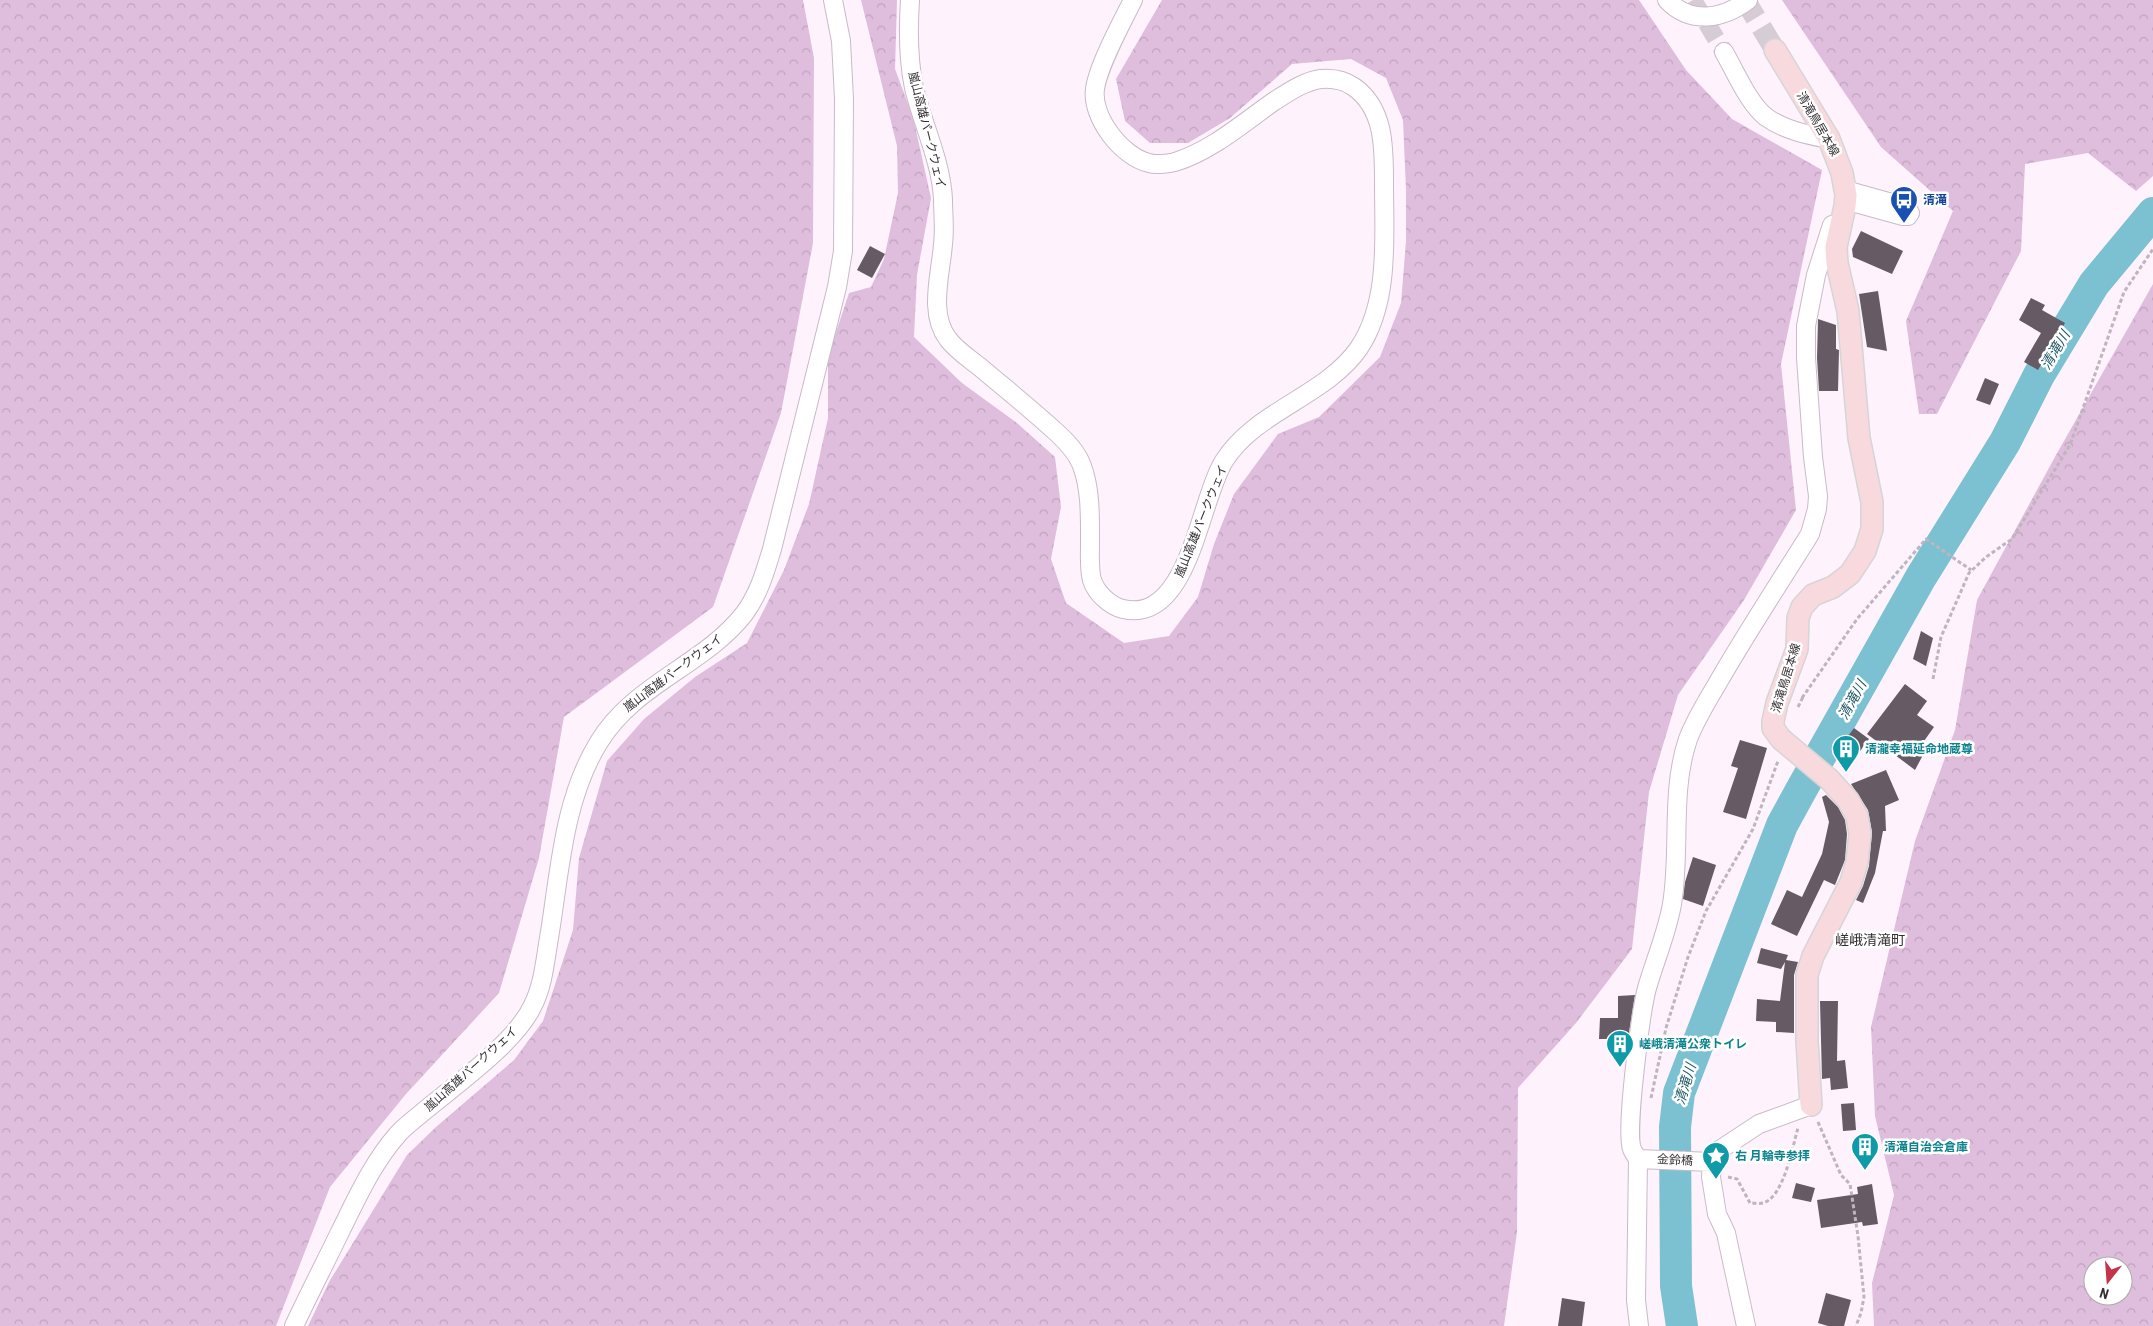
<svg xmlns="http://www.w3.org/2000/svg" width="2153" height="1326" font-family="'Roboto Condensed','Noto Sans JP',sans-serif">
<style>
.forest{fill:url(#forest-crowns);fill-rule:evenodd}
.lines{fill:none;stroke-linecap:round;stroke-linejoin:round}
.river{stroke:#7cc1d1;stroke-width:32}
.building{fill:#665a65}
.minor-tunnel{stroke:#d6ccd5;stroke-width:18;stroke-dasharray:18 9;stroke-linecap:butt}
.major-tunnel{stroke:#d6ccd5;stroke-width:21;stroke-dasharray:21 11;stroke-linecap:butt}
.minor-casing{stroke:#c8bac7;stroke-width:20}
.major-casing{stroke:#d6d5d6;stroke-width:24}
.path{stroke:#beb5bd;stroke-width:3;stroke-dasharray:4 2.5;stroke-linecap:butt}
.minor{stroke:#fff;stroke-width:18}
.major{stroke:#f8d9dd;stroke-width:21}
.major-bridge-casing{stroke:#d6d5d6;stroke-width:24;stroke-linecap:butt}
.major-bridge{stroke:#f8d9dd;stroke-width:21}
.labels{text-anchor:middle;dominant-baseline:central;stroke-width:5;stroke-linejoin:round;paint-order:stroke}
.street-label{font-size:12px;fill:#342f33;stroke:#fff}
.transit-label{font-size:12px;font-weight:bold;fill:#164399;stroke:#fff;text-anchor:start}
.culture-label{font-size:12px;font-weight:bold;fill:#0d838f;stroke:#fff;text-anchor:start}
.water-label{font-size:14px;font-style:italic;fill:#1e5864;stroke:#fff}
.neighbourhood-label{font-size:14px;fill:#342f33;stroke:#fff}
</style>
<defs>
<pattern id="forest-crowns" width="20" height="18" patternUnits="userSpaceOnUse" patternTransform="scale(1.25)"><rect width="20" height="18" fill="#dfbddd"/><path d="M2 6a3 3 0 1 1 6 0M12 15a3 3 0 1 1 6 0" fill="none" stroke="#c0a3be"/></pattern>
</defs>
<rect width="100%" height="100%" fill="#fef3fd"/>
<path class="forest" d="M0,0H803L814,58L813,243L781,413L713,607L564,717L539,858L499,993L406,1094L330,1187L276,1326H0Z
M861,0H897L895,69L913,117L931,198L917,275L914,337L962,383L1017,423L1055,457L1061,507L1051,559L1066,603L1124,643L1169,636L1198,597L1214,544L1234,494L1278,434L1319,417L1380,357L1401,303L1406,241V190L1403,120L1386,78L1351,59L1292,64L1230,118L1188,143H1150L1125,121L1116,79L1162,0H1639L1686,70L1732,119L1822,170L1781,364L1796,510L1744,600L1678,695L1649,792L1632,949L1576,1023L1518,1088L1517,1232L1504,1326H308L329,1282L407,1155L436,1127L514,1060L543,1021L573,930L579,858L607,761L644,719L695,677L747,643L784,570L809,504L828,418V356L849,293L871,287L884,259L898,193L897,146Z
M1782,0H2153V176L2136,191L2088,153L2025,164L2021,251L1937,414H1919L1906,321L1953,211L1881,147Z
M2153,284V1326H1874L1872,1283L1894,1195L1875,1116L1871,1027L1915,841L1955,730L1977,600L2056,455ZM2093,1266H2123V1296H2093Z"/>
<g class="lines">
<path class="river" d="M1682,1326L1676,1286L1675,1127L1679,1093L1782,825L1800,792L1921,577L2005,442L2039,375L2094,284L2153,213"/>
</g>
<path class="building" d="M1861,231L1903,251L1892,274L1853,257L1852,249Z
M870,246L885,254L872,278L857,270Z
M1878,291L1887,351L1867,347L1859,294Z
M2031,298L2045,305L2042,310L2065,323L2038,370L2024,362L2041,333L2019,320Z
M1818,319L1836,325V349L1839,350L1838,391H1819L1817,358Z
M1985,378L1999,384L1990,405L1976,400Z
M1921,631L1933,638L1926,666L1913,659Z
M1905,684L1927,701L1917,715L1934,727L1917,751L1923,755L1915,770L1867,734Z
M1854,728L1869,739L1852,762L1837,751Z
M1740,740L1767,748L1746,819L1723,812L1738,768L1731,766Z
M1886,770L1899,800L1885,806L1886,831H1883L1875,873L1863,903L1856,900L1863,886L1869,866L1872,832L1868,810L1851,784Z
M1826,795L1838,807L1845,820L1847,834L1845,860L1835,885L1824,880L1797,936L1771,924L1787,890L1802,897L1822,854L1829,822L1822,797Z
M1693,857L1716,865L1703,906L1683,899L1685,882Z
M1761,948L1788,955L1786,960L1798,962L1794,975V1033L1776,1032V1022L1756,1021L1757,999L1780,1001L1785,962L1781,969L1757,963Z
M1635,995L1628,1039H1599L1600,1018H1618V996Z
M1820,1001H1838L1837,1061L1845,1060L1848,1088L1831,1090L1830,1078L1822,1079Z
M1854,1103L1856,1130L1843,1131L1841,1104Z
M1796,1183L1815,1188L1811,1202L1792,1198Z
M1872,1184L1878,1224L1863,1226L1862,1222L1821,1228L1817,1200L1858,1194L1857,1187Z
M1826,1293L1851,1300L1844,1326H1828L1818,1323Z
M1562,1298L1585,1302L1582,1326H1558Z"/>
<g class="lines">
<path class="minor-tunnel" d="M1693,0L1724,52"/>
<path class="major-tunnel" d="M1745,0L1775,50"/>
<defs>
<path id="minor" d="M910,0C908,30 908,59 914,88C923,125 941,161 943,199C943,214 945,229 943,244C941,273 928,313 948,339C956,350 970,359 981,368C1006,389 1031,409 1055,431C1066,441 1077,452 1082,466C1091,490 1090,519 1090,545C1090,556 1089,569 1092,580C1096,593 1110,606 1123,609C1189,624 1199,501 1224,461C1255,411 1326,396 1359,348C1390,302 1384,236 1384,184C1384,149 1385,109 1354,87C1344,80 1333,78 1321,79C1304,81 1287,93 1273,102C1243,123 1211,151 1175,162C1168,164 1155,165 1149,163C1122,157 1091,117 1095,89C1098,66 1122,22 1133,0
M1667,0C1691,25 1723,19 1748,0
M1724,52C1735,71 1749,104 1766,117C1784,130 1808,135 1829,139
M1845,190L1906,207L1910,213L1908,216H1903L1845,200
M1638,1159L1712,1162
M294,1326C309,1294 325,1263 340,1232C357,1198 373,1162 398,1134C405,1126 415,1119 423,1112C454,1086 515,1043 532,1007C543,987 545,961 549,938C560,872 563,800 599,742C634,684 704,665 744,614C759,594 765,572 772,549L837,287L843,251L844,99L841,41L833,0
M1639,1326L1636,1300L1638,1159C1636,1156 1633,1152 1632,1149C1625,1132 1641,1010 1647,988C1655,960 1667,933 1672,904C1681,850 1670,792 1688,739C1696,718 1709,698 1720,679C1749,629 1780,582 1810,534L1817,509L1818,496L1813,457L1806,358V326L1816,275L1832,225
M1746,1326L1726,1233L1717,1214L1711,1177L1712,1162L1718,1151L1759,1124L1811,1105"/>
<path id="major" d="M1775,50L1829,139L1842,173L1846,195L1845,206L1836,247L1837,263L1848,311L1859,438L1872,502V529L1865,551L1850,574L1833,587L1813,595L1802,607L1798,618L1797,649L1777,703L1773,721V728L1781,739
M1811,1105L1807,1041V975L1813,956L1851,882L1857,862L1860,834L1857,816L1848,800L1830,780"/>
</defs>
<use href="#minor" class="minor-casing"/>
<use href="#major" class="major-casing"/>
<path class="path" d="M1933,679L1941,637L1969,573L1986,557L2012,539L2070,445L2124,292L2153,249
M1802,698L1857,619L1926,539L1971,570
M1798,707L1803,697
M1651,1098L1666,1028L1688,957L1706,911L1753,829L1778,761
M1818,1122L1841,1175L1850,1184L1858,1236L1864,1297L1861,1313L1856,1326
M1728,1177L1737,1179L1750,1203C1754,1203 1759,1204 1763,1203C1784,1197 1792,1148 1798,1128"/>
<use href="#minor" class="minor"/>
<use href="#major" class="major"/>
<defs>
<path id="major-bridge" d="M1781,739L1830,780"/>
</defs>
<use href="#major-bridge" class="major-bridge-casing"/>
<use href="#major-bridge" class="major-bridge"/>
</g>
<defs>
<symbol id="bus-pin" viewBox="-11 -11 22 30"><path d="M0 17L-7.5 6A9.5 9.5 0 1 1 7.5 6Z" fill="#1a4fb4" stroke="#fff"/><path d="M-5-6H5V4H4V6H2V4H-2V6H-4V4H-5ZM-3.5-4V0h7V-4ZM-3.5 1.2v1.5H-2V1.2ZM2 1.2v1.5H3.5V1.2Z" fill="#fff"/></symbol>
<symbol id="building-pin" viewBox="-11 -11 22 30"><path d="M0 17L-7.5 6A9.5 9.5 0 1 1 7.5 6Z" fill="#0f9aa8" stroke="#fff"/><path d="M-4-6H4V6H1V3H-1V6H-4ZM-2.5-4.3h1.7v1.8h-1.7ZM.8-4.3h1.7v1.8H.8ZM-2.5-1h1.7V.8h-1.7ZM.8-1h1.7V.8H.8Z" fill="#fff"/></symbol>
<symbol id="sight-pin" viewBox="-11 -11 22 30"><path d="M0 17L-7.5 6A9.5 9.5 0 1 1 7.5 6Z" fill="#0f9aa8" stroke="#fff"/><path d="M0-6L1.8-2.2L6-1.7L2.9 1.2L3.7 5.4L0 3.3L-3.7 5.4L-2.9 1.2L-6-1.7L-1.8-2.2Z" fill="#fff"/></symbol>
</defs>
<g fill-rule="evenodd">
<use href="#bus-pin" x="1888" y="184" width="32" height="43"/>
<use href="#building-pin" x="1830" y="733" width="32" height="43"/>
<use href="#building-pin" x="1604" y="1028" width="32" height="43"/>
<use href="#building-pin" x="1849" y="1131" width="32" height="43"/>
<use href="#sight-pin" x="1700" y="1140" width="32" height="43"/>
</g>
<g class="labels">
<g class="street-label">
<text transform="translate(1818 124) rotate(60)">清滝鳥居本線</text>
<text transform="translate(927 130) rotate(76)">嵐山高雄パークウェイ</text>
<text transform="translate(1201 521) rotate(-68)">嵐山高雄パークウェイ</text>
<text transform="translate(673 673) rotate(-37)">嵐山高雄パークウェイ</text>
<text transform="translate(1786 678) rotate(-73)">清滝鳥居本線</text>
<text transform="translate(471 1069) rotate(-42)">嵐山高雄パークウェイ</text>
<text transform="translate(1675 1160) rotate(3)">金鈴橋</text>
</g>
<g class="transit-label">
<text x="1923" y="200">清滝</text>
</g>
<g class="culture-label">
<text x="1865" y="749">清瀧幸福延命地蔵尊</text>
<text x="1639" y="1044">嵯峨清滝公衆トイレ</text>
<text x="1884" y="1147">清滝自治会倉庫</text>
<text x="1735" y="1156">右 月輪寺参拝</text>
</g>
<g class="water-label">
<text transform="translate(2055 350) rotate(-59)">清滝川</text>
<text transform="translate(1852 700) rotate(-61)">清滝川</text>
<text transform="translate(1685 1084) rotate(-73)">清滝川</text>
</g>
<g class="neighbourhood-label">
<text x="1870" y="940">嵯峨清滝町</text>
</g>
</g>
<g transform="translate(2108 1281) rotate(197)"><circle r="24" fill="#ffffff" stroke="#aeacad"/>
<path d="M0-4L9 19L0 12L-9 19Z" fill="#c43348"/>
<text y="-8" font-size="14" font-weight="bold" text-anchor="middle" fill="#342f33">N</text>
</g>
</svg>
